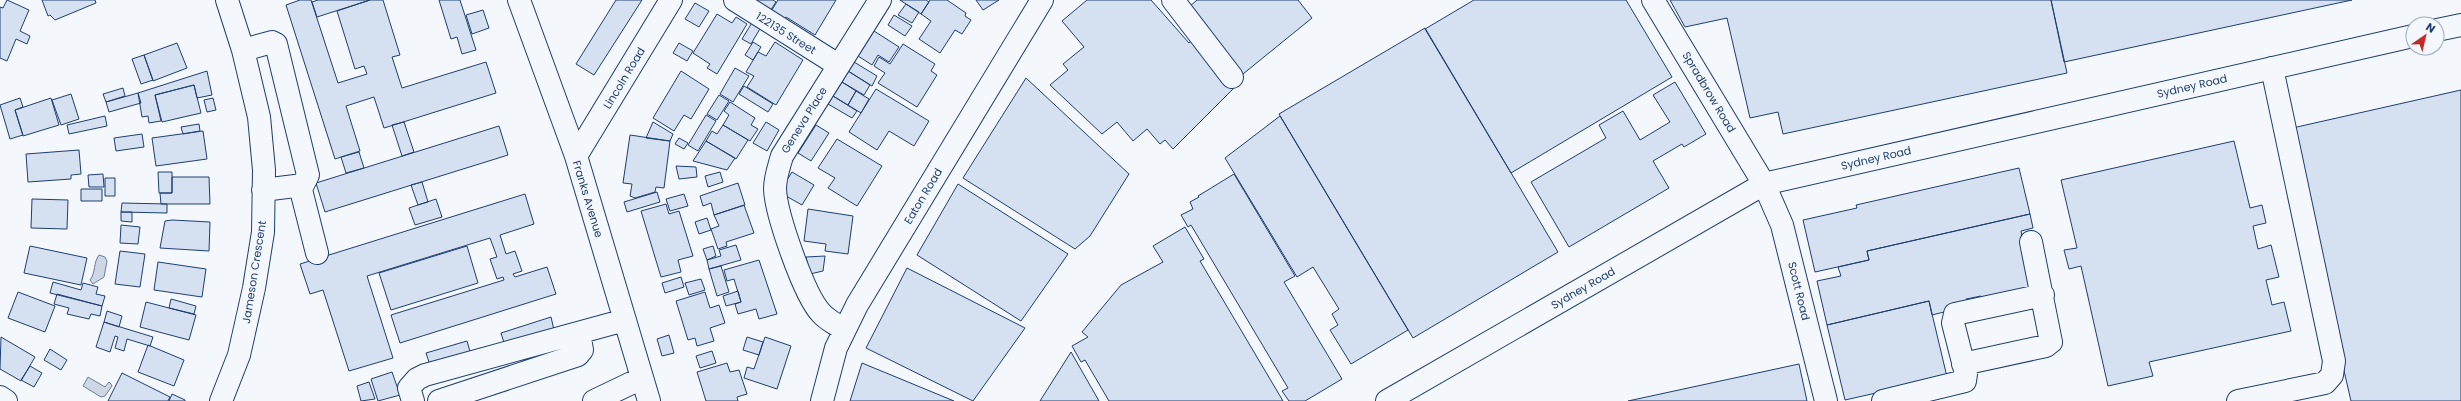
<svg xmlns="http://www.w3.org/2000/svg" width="2461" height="401" font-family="Poppins,sans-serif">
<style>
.water{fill:#cfd7e4;stroke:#687fa3}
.building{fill:#d5e0f0;stroke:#1d3f73}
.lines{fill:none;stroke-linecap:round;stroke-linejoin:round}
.minor-casing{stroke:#1d3f73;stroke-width:24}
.major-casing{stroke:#1d3f73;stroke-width:24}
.minor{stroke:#f4f7fb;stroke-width:22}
.major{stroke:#f4f7fb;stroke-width:22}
.labels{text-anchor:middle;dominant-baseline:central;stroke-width:3;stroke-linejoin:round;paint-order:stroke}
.street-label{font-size:11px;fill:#1d3f73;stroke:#f4f7fb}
</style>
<rect width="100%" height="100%" fill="#f4f7fb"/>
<path class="water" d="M99,255L105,257L107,261L104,277L93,284L90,280C96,272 93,263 99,255Z
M88,377L105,387L109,382L111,384L112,386L105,396L101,397L83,386Z"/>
<path class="building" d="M7,0L29,10L20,31L30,36L27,44L16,39L7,61L0,58V7L3,8Z
M42,0H95L96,3L55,20L50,15L48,16Z
M300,0H311L338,83L367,74L364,66L355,69L337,11L370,0H383L400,55L392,57L402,88L486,62L496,93L384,128L374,97L346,106L360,151L335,159L286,5Z
M318,0H370L317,17L312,2Z
M439,0H460L476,50L462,54L457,37L451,39Z
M616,0H642L594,75L576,64Z
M753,0H773L776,2L770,11Z
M778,0H836L815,35L786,17L784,21L770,13Z
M900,0H926L929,2L921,14Z
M930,0H947L966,13L965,16L971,20L962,34L955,30L940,53L919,39L931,21L921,14Z
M976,0H999L983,10Z
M1087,0H1151L1189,43L1195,37L1237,85L1173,149L1165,140L1160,144L1147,129L1133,141L1117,122L1102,134L1050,85L1068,70L1063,64L1084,47L1062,21Z
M1197,0H1298L1312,18L1243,74L1189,7Z
M1474,0H1626L1672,77L1511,173L1425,29Z
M1670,0H2051L2067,73L1783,134L1778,112L1750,118L1727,18L1685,27Z
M2051,0H2352L2064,62Z
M695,3L709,11L699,27L685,19Z
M906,4L919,12L912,23L898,15Z
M483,10L489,28L472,34L466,15Z
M717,14L732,23L736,17L747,24L717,74L707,68L710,64L693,53Z
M894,15L912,26L905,36L888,25Z
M753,21L761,27L751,44L742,39Z
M1425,28L1558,252L1413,338L1279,114Z
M874,31L899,47L889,62L878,55L872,65L858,56Z
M753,42L761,47L753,60L745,55Z
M775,42L803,60L776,105L747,87L754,76L746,72L758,52L766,56Z
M177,43L187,68L153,81L144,55Z
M679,43L693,51L687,61L673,53Z
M903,44L935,64L931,71L937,75L917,107L878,83L885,73L874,66L879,57L890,64Z
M144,55L153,80L141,84L132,59Z
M854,62L877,76L872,86L848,71Z
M735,68L749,76L733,102L720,94Z
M207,71L212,95L197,98L194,85L155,95L161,121L149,123L148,116L142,117L138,93Z
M681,71L709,89L691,119L684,115L674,131L653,118Z
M848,71L870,85L864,95L842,82Z
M1026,78L1129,174L1090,236L1075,249L963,178Z
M842,82L856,91L848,105L833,96Z
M1675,82L1706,134L1684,147L1682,144L1653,161L1669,188L1569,247L1531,182L1606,138L1599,125L1623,111L1640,140L1670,122L1653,95Z
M194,85L201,113L162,122L155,95Z
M744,86L773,104L768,112L739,94Z
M123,88L125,96L106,102L103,94Z
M876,89L929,121L914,146L889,131L877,150L849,132Z
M2461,90V401H2351L2288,129Z
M856,91L869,99L861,113L848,105Z
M138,93L141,103L109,112L106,102Z
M71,94L79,119L61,125L52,100Z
M719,95L729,101L717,120L707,114Z
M833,96L857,111L852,118L828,104Z
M20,98L23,107L15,110L23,135L10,139L0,105Z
M51,98L59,125L23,136L15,110Z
M213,98L216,110L207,112L204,100Z
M730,102L755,118L751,125L758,129L750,141L723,125L729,115L724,111Z
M706,115L716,121L698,151L688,145Z
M105,116L107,126L69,134L67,125Z
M1280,116L1408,330L1351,364L1330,330L1338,325L1332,314L1339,309L1313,267L1297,277L1225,158Z
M404,122L414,152L402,156L392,125Z
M653,122L673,134L670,141L646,138Z
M766,122L779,130L767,151L753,143Z
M199,124L200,131L183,134L181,127Z
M723,125L748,140L736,159L706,141L712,131L717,134Z
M816,125L829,133L811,161L798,153Z
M499,126L508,155L325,212L316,183Z
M203,131L207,159L156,166L152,138Z
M142,134L144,147L116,151L114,138Z
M630,135L670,141L664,188L656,187L655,192L635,198L630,196L632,184L623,183Z
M679,138L688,143L684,149L675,144Z
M837,139L882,166L857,206L828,188L835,178L818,168Z
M706,141L735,158L727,170L693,161Z
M2234,141L2250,208L2262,205L2266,223L2253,226L2258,249L2271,245L2279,277L2266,280L2272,305L2284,302L2291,331L2149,362L2153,376L2108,386L2081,266L2069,269L2064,250L2077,248L2061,180Z
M79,150L81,174L71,175V179L28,182L26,154Z
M359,152L364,168L346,173L341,157Z
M676,166L696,167L697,177L679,179Z
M2019,168L2030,214L1867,251L1869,260L1815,272L1803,220L1857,208L1856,205Z
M158,172H172V193H159Z
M720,172L723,182L708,187L705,176Z
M792,172L814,185L802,205L786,196L785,183Z
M103,174L104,187H89L88,175Z
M1234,174L1295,276L1284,282L1342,379L1305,401H1289L1282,391L1288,388L1191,225L1188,227L1181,215L1193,209L1190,202L1199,197L1198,196Z
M172,177H209L210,204H161L160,193H172Z
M105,178H115V196H105Z
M422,182L428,202L418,205L411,185Z
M738,183L745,205L714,215L711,203L703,206L700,196Z
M958,184L1068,254L1021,321L917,255Z
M81,189H102V201H81Z
M657,192L660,202L627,212L624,202Z
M525,194L534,224L500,235L506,254L515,251L522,271L513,274L515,277L547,267L556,294L400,343L391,315L504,280L503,277L497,279L490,259L497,257L490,238L367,276L393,358L349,371L323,290L310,294L300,264Z
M684,194L688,206L670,211L666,199Z
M32,199L68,200L67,229L31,228Z
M436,199L442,217L415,225L409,208Z
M122,203L167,204V213L121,212Z
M666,204L669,214L679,211L693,256L678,260L681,272L661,277L641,211Z
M744,205L754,233L726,242L727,246L718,249L711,229L719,226L714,215Z
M808,209L853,216L848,254L825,251L826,244L804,241Z
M121,212H132V222L121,221Z
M2030,214L2033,228L2021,231L2032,287L1982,298L1981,296L1966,299L1968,306L1932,315L1929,301L1827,325L1817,281L1841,276L1838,267L1869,260L1867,251Z
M707,218L711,230L699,234L695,222Z
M172,220L210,222L209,251L160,248L165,221Z
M121,225L140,227L138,244L120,243Z
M1185,227L1204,259L1200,261L1283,401H1109L1085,360L1081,362L1072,346L1088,337L1082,332L1121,285L1163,262L1153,246Z
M736,245L741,260L709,269L707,260L721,256L719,250Z
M30,246L87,258L81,285L24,273Z
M467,246L478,283L391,310L379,273Z
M713,246L716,256L707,260L703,249Z
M120,251L145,254L140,287L115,284Z
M825,256L823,271L810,274L806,257Z
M759,260L777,314L759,319L756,309L738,314L735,304L741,302L734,279L727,281L724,270Z
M158,262L206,269L202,297L154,290Z
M721,266L729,292L717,296L709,269Z
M907,268L1025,328L973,401L866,348Z
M681,277L684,287L665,293L662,283Z
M701,279L705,290L689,295L685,283Z
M53,282L81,290L83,283L98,287L96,294L105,296L102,306L50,293Z
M738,291L741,302L726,306L723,296Z
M18,292L55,306L45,332L8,318Z
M705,292L710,308L719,305L725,323L710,328L714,341L697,346L695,338L688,340L676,301Z
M57,294L102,306L100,316L91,314L89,319L67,314L69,308L54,304Z
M171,299L196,306L194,314L169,308Z
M1929,301L1947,377L1845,400L1827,325Z
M146,302L196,315L189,340L140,327Z
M107,311L122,316L119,327L104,322Z
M551,317L554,330L505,346L501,333Z
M104,322L153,337L150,346L127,339L124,351L115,348L118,337L115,336L110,352L96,347Z
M669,335L674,353L662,356L657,339Z
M1,337L35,357L21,381L0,369Z
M747,337L763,342L759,355L743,350Z
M765,337L791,346L777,389L744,378L747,367L754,369Z
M467,341L471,355L431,368L426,353Z
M148,345L184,360L174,386L138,372Z
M50,349L67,360L61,370L44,360Z
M712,351L716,363L700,368L696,356Z
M1071,352L1099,401H1040Z
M727,363L730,372L739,370L747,394L737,397L738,401H706L697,372Z
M862,363L954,401H850Z
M1799,364L1807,401H1628Z
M30,366L42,373L34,387L21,380Z
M392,372L400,395L378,401L371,379Z
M122,373L170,397L168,401H108Z
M369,382L375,399L361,401L357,386Z
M172,394L185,400V401H169Z"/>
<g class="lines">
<defs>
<path id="minor" d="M519,0L576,156L649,401
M735,0L838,65
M1173,0L1232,77
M1653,0L1764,184L1782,225L1826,401
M243,50L272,42L276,44L308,175L303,185L263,190
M576,156L671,0
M300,186L317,253
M843,329C836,324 827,320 821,313C804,295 776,214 775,189C775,177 779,167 782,156L880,0
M1963,364L2046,346L2051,342L2031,242
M0,397L6,401
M221,401L239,355L254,288L263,232L264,170L259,117L243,50L227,0
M413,401L409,388L417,379L425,375L625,320
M439,401L578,355L582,350L579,333
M594,401L642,378
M822,401L836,348L857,305L1042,0
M1883,401L1965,381L1966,374L1953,323L1955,314L2043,295
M2238,401L2325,383L2332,375L2334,361L2272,68"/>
<path id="major" d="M2437,30L2461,25
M1387,401L1764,184L2413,36"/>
</defs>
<use href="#minor" class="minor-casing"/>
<use href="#major" class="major-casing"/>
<use href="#minor" class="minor"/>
<use href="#major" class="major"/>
</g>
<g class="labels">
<g class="street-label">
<text transform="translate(786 33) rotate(32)">122135 Street</text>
<text transform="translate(624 78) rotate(-59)">Lincoln Road</text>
<text transform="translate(2192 86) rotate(-13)">Sydney Road</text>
<text transform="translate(1709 92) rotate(59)">Spradbrow Road</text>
<text transform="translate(804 120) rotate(-58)">Geneva Place</text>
<text transform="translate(1876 158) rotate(-13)">Sydney Road</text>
<text transform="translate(923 196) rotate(-59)">Eaton Road</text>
<text transform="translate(588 199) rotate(73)">Franks Avenue</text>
<text transform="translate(254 272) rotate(-81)">Jameson Crescent</text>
<text transform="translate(1583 288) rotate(-30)">Sydney Road</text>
<text transform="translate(1799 291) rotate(76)">Scott Road</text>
</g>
</g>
<g transform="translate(2425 36) rotate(34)"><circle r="19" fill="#f4f7fb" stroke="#9eadc5"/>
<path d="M0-3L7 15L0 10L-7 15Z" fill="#c62828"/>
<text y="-6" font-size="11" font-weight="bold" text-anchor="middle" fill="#1d3f73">N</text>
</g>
</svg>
